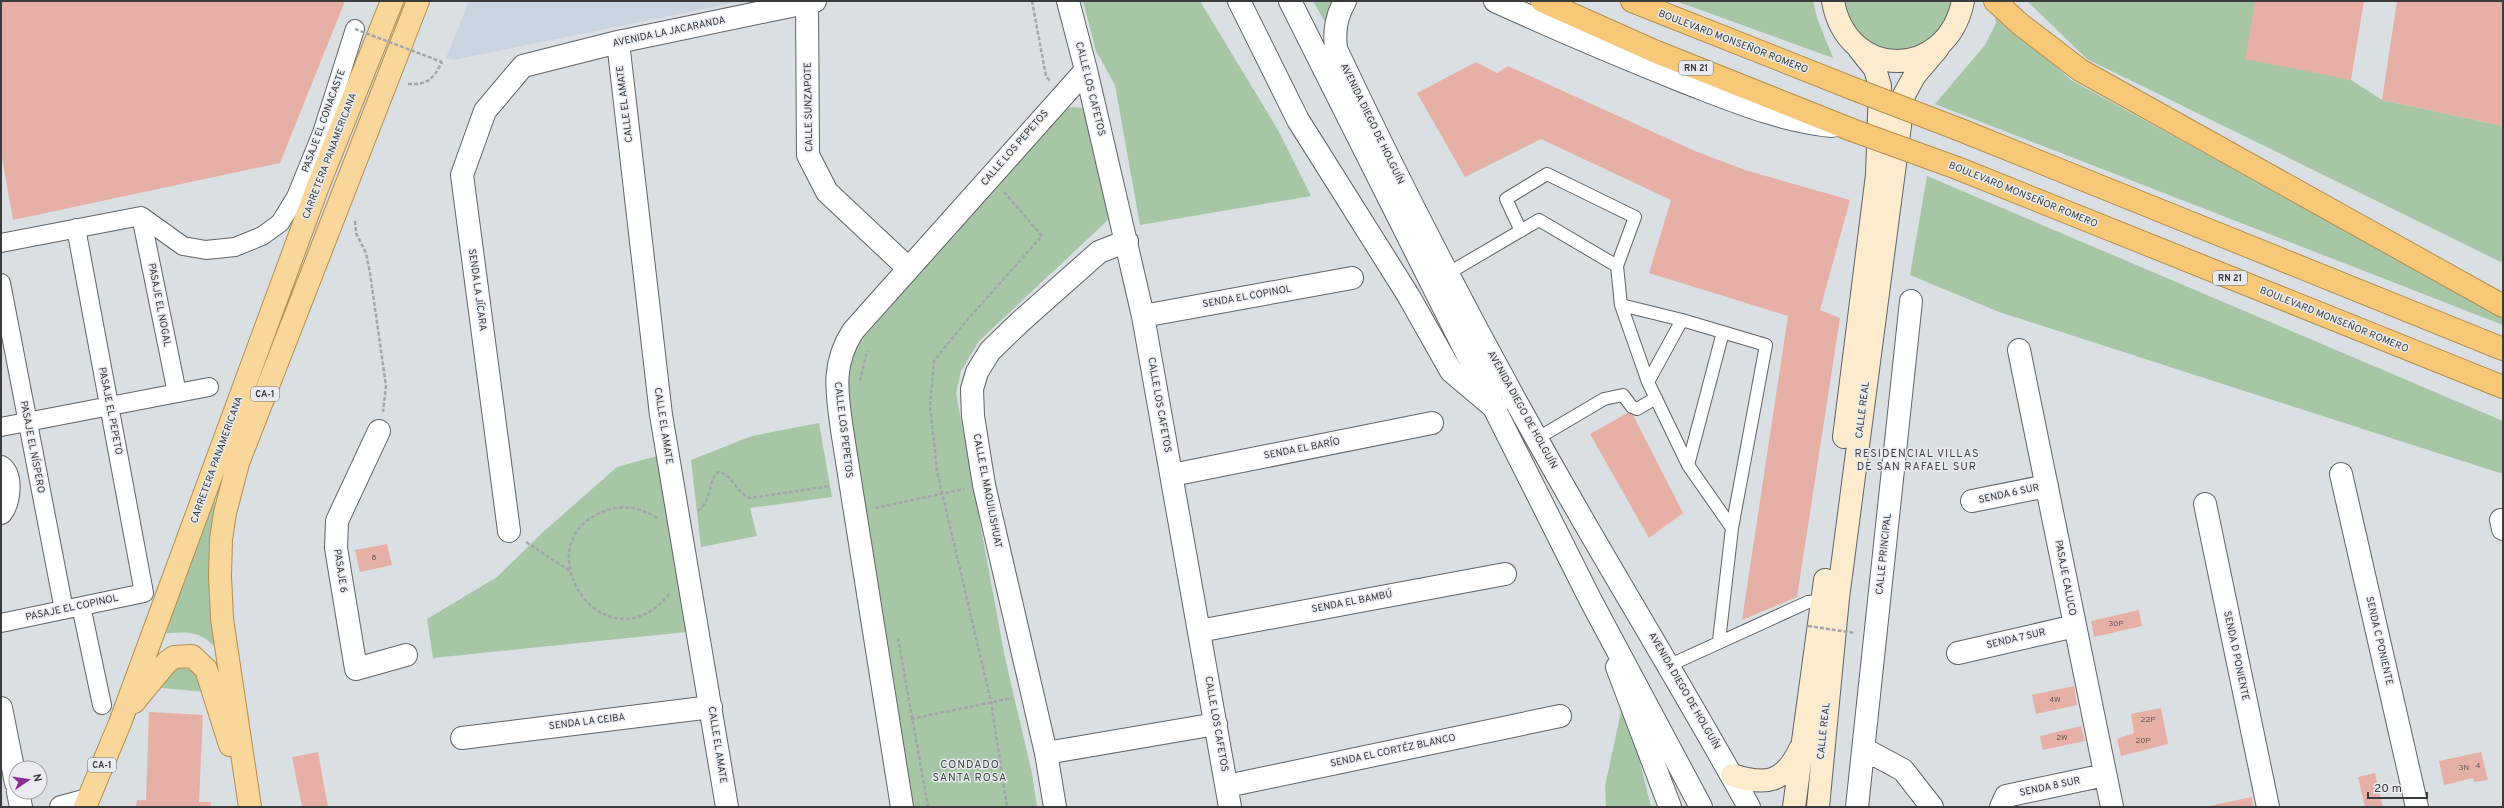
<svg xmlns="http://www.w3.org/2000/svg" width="2504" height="808" font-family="Overpass,sans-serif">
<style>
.built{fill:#cad4de}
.green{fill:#a6c6a6}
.building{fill:#e7b0a6}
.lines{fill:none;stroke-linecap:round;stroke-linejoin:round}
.service-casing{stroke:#5f6366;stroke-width:14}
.pedestrian-casing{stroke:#5f6366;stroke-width:20}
.minor-casing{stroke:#5f6366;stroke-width:24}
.tertiary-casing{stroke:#5f6366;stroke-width:24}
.secondary-casing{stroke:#5f6366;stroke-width:24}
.primary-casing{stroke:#b38e4d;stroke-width:24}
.trunk-casing{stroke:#b38e4d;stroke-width:24}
.path{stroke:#a2a6a9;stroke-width:2.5;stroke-dasharray:4 2;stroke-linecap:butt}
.service{stroke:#fff;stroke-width:12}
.pedestrian{stroke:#fff;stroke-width:18}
.minor{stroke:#fff;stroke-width:22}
.tertiary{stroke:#fff;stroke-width:22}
.secondary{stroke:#fcebcc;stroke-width:22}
.primary{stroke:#f9d69a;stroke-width:22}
.trunk{stroke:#f7c878;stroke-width:22}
.trunk-bridge-casing{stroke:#b38e4d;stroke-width:24;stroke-linecap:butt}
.path-bridge{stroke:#a2a6a9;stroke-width:2.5;stroke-dasharray:4 2;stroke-linecap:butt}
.trunk-bridge{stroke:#f7c878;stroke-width:22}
.labels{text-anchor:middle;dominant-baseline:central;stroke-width:3;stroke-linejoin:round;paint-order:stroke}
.number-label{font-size:8px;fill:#645856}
.shield{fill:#e8ecf0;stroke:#6e7072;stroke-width:1}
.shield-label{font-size:9px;font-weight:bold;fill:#393b3c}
.street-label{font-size:10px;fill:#393b3c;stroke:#e8ecf0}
.neighbourhood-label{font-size:11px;letter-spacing:1px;fill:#414448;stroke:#e8ecf0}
</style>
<rect width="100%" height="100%" fill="#dadfe3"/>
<path class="built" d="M469,1H743L453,60L446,58Z"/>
<path class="green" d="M1083,1H1200L1278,130L1311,196L1140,225L1115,85L1096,51Z
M1313,1H1335L1329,29Z
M1676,1H1813L1817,18L1833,58Z
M1841,1H1956L1934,45L1892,57L1861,41Z
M2027,1H2255L2351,80L2382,100L2503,126V263L2087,59Z
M1995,11L2071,80L2503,317V325L1935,104L1985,45L1996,23Z
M1071,107L1083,108L1092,115L1113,205L1109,219L979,341L961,371L956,393L1005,658L1032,773L1037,807H914L848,395L847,377L852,351L1061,112Z
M1927,176L2503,421V474L1999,312L1910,275Z
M819,423L832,497L750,508L757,536L701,547L691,460L752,436Z
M657,456L687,632L433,658L427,619L497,577L542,533L617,467Z
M215,492L213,569L222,656C202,628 188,632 157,634Z
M181,667C197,670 200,678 206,692L161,688L171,670Z
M1624,698L1651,807H1606L1605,786Z"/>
<path class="building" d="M9,1H345L280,163L13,220L1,152V2Z
M2255,1H2364L2351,80L2245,59Z
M2397,1H2503V126L2382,100Z
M1476,62L1497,73L1508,66L1695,151L1745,170L1850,200L1820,310L1840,318L1797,597L1742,620L1788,316L1649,273L1671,200L1541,139L1465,177L1417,93Z
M1631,411L1683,513L1649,538L1590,434Z
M387,544L392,565L360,572L355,550Z
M2139,610L2142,626L2094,637L2091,621Z
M2074,686L2077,705L2036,714L2032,695Z
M2161,708L2168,744L2121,756L2117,739L2134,733L2131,714Z
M149,712L203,715L199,802H211L210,807H136L137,800H146Z
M2081,726L2085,741L2043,750L2040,736Z
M318,752L328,807H302L292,757Z
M2481,752L2488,780L2474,782L2473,778L2444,785L2439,761Z
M2375,773L2383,807H2365L2358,777Z
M2252,797L2253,807H2209V806Z"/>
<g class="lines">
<defs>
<path id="service" d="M1521,231L1506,199L1547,174L1635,217L1617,266
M1447,274L1539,220L1617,266L1621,305L1648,382L1688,465L1732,528
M1621,305L1682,320L1766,345L1732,528L1719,641
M1648,382L1682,320
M1538,438L1604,399L1623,395L1632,407L1637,409L1656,398
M1688,465L1723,332
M1670,665L1808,602L1822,601"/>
<path id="pedestrian" d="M141,216L177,393
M1,243L141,216L183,246L206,250L235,247L262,236L280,223L296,197L322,133L355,29
M1,283L64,610
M1,427L209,387
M81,606L102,705
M1,623L144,593L76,228"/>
<path id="minor" d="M1068,1L1086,70L1143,316L1230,807
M1239,1L1298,120L1408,295L1451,371L1496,409
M807,2L808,155L827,192L908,268
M618,42L661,415L727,807
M1143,316L1352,278
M2019,350L2112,807
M379,431L337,521L336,548L356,669L406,655
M1,467C13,476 9,503 1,513
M2341,474L2417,807
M1172,475L1432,423
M1972,501L2047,486
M2205,504L2268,807
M2501,520L2503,529
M509,531L462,175L485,111L523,66L618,42L815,1
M1199,631L1505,574
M1958,653L2075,626
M1617,667L1670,807
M1,708L16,783
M462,738L711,707
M1864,749L1903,770L1932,807
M1046,753L1216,724
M1227,786L1560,716
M18,792L21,807
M61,807L87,800
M902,807L842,430C837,393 831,365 853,331L1086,70
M1055,807L1046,753L984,485L973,416L972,389L977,372L990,351L1020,322L1099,252L1127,241
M1857,807L1911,301
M2001,807L2006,796L2105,775"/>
<path id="tertiary" d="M1290,1L1590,599L1701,807
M1345,1C1336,17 1334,31 1336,49C1412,210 1495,368 1584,522C1639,617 1696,711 1749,807
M1495,1C1558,30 1622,57 1687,83C1734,101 1781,121 1832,126"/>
<path id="secondary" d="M1833,1C1847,81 1947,81 1963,1
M1844,437L1877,175L1880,86L1875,69L1859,49
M1732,775C1766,786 1784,783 1800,749
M1794,807L1825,580
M1818,807L1838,598L1904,95L1915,75L1938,48"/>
<path id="primary" d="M134,702L167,662L174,657L192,656L206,669L230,745
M85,807L120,723L318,186L392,1
M250,807L222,619L220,576L221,539L225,513L238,463L418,1"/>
<path id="trunk" d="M1542,1L1654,51L1852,130
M1632,1L1859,91
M1995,1L2020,24L2080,70L2503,306
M1958,129L2503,349
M1957,168L2503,387"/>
</defs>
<use href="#service" class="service-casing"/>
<use href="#pedestrian" class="pedestrian-casing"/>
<use href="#minor" class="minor-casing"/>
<use href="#tertiary" class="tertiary-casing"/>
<use href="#secondary" class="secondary-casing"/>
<use href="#primary" class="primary-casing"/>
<use href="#trunk" class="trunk-casing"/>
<path class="path" d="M1032,1L1046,76L1050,81
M408,84C428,85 433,79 442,62
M1004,192L1042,236L967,320L934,361L930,405L937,471L991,702L1007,807
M355,221L356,233L366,253L370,273L386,386L383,412
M860,381L867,351
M875,508L964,489
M698,511C712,500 709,478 718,472C732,473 737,494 750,498L830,486
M657,518C640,507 621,504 602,512C521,546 606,673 670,593
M526,542L570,571
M898,638L928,807
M911,719L1012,698"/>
<use href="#service" class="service"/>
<use href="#pedestrian" class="pedestrian"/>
<use href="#minor" class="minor"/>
<use href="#tertiary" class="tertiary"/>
<use href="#secondary" class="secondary"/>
<use href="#primary" class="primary"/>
<use href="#trunk" class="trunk"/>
<defs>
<path id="trunk-bridge" d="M1859,91L1958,129
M1852,130L1957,168"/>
</defs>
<use href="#trunk-bridge" class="trunk-bridge-casing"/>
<path class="path-bridge" d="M355,29L442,62
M1808,626L1855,633"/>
<use href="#trunk-bridge" class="trunk-bridge"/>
</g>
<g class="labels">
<g class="number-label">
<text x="374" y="558">8</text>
<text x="2116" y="624">30P</text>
<text x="2055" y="700">4W</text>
<text x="2148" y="720">22P</text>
<text x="2062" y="738">2W</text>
<text x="2143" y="741">20P</text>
<text x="2478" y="766">4</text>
<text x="2464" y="768">3N</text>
</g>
<g class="shield">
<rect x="1679" y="61" width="34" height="14" rx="3"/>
<rect x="2213" y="271" width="34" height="14" rx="3"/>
<rect x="251" y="387" width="28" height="14" rx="3"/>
<rect x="88" y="758" width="28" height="14" rx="3"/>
</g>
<g class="shield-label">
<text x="1696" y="68">RN 21</text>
<text x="2230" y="278">RN 21</text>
<text x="265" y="394">CA-1</text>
<text x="102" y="765">CA-1</text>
</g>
<g class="street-label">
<text transform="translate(669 32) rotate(-12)">AVENIDA LA JACARANDA</text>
<text transform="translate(1733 42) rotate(21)">BOULEVARD MONSEÑOR ROMERO</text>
<text transform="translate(1090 89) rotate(76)">CALLE LOS CAFETOS</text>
<text transform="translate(625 104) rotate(-97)">CALLE EL AMATE</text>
<text transform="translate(809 107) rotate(-91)">CALLE SUNZAPOTE</text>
<text transform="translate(324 121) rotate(-70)">PASAJE EL CONACASTE</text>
<text transform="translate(1372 124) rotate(64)">AVENIDA DIEGO DE HOLGUÍN</text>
<text transform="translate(1015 148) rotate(-49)">CALLE LOS PEPETOS</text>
<text transform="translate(330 156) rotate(-69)">CARRETERA PANAMERICANA</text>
<text transform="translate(2023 195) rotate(22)">BOULEVARD MONSEÑOR ROMERO</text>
<text transform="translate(477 290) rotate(82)">SENDA LA JÍCARA</text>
<text transform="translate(1247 297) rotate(-10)">SENDA EL COPINOL</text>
<text transform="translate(159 305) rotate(79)">PASAJE EL NOGAL</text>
<text transform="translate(2334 320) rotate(22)">BOULEVARD MONSEÑOR ROMERO</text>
<text transform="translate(1159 405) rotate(80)">CALLE LOS CAFETOS</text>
<text transform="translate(1522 410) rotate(61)">AVENIDA DIEGO DE HOLGUÍN</text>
<text transform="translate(1863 410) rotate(-83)">CALLE REAL</text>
<text transform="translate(110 411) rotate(79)">PASAJE EL PEPETO</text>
<text transform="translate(663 426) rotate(81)">CALLE EL AMATE</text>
<text transform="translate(843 430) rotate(83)">CALLE LOS PEPETOS</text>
<text transform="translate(32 447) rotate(79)">PASAJE EL NÍSPERO</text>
<text transform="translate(1302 449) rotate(-11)">SENDA EL BARÍO</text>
<text transform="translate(217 460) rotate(-70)">CARRETERA PANAMERICANA</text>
<text transform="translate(987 491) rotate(79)">CALLE EL MAQUILISHUAT</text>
<text transform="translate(2009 494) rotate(-12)">SENDA 6 SUR</text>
<text transform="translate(1884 554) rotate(-84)">CALLE PRINCIPAL</text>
<text transform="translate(340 571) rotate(81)">PASAJE 6</text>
<text transform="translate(2065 578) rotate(79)">PASAJE CALUCO</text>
<text transform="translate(1352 602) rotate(-11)">SENDA EL BAMBÚ</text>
<text transform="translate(72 608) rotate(-12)">PASAJE EL COPINOL</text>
<text transform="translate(2016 639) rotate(-13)">SENDA 7 SUR</text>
<text transform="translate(2379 641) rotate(77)">SENDA C PONIENTE</text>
<text transform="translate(2236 656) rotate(78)">SENDA D PONIENTE</text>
<text transform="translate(1684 691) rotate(60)">AVENIDA DIEGO DE HOLGUÍN</text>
<text transform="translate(587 722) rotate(-7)">SENDA LA CEIBA</text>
<text transform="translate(1216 724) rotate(80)">CALLE LOS CAFETOS</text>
<text transform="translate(1824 731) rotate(-84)">CALLE REAL</text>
<text transform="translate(717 745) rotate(81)">CALLE EL AMATE</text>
<text transform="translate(1393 751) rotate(-12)">SENDA EL CORTÉZ BLANCO</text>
<text transform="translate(2050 787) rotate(-12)">SENDA 8 SUR</text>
</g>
<g class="neighbourhood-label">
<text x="1917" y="454">RESIDENCIAL VILLAS<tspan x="1917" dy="13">DE SAN RAFAEL SUR</tspan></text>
<text x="970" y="765">CONDADO<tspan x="970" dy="13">SANTA ROSA</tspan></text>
</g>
</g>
<rect width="2504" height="808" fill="none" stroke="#393b3c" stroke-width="4"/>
<g transform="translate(28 780) rotate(77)"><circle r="19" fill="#e8ecf0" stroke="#a2a5a8"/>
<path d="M0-3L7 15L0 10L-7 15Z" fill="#8b2c96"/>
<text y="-6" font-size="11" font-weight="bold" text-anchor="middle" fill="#393b3c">N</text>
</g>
<path d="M2368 792v6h59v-6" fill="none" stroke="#393b3c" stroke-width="2"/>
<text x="2374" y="792" font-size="12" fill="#393b3c" stroke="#e8ecf0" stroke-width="3" paint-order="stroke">20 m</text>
</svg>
